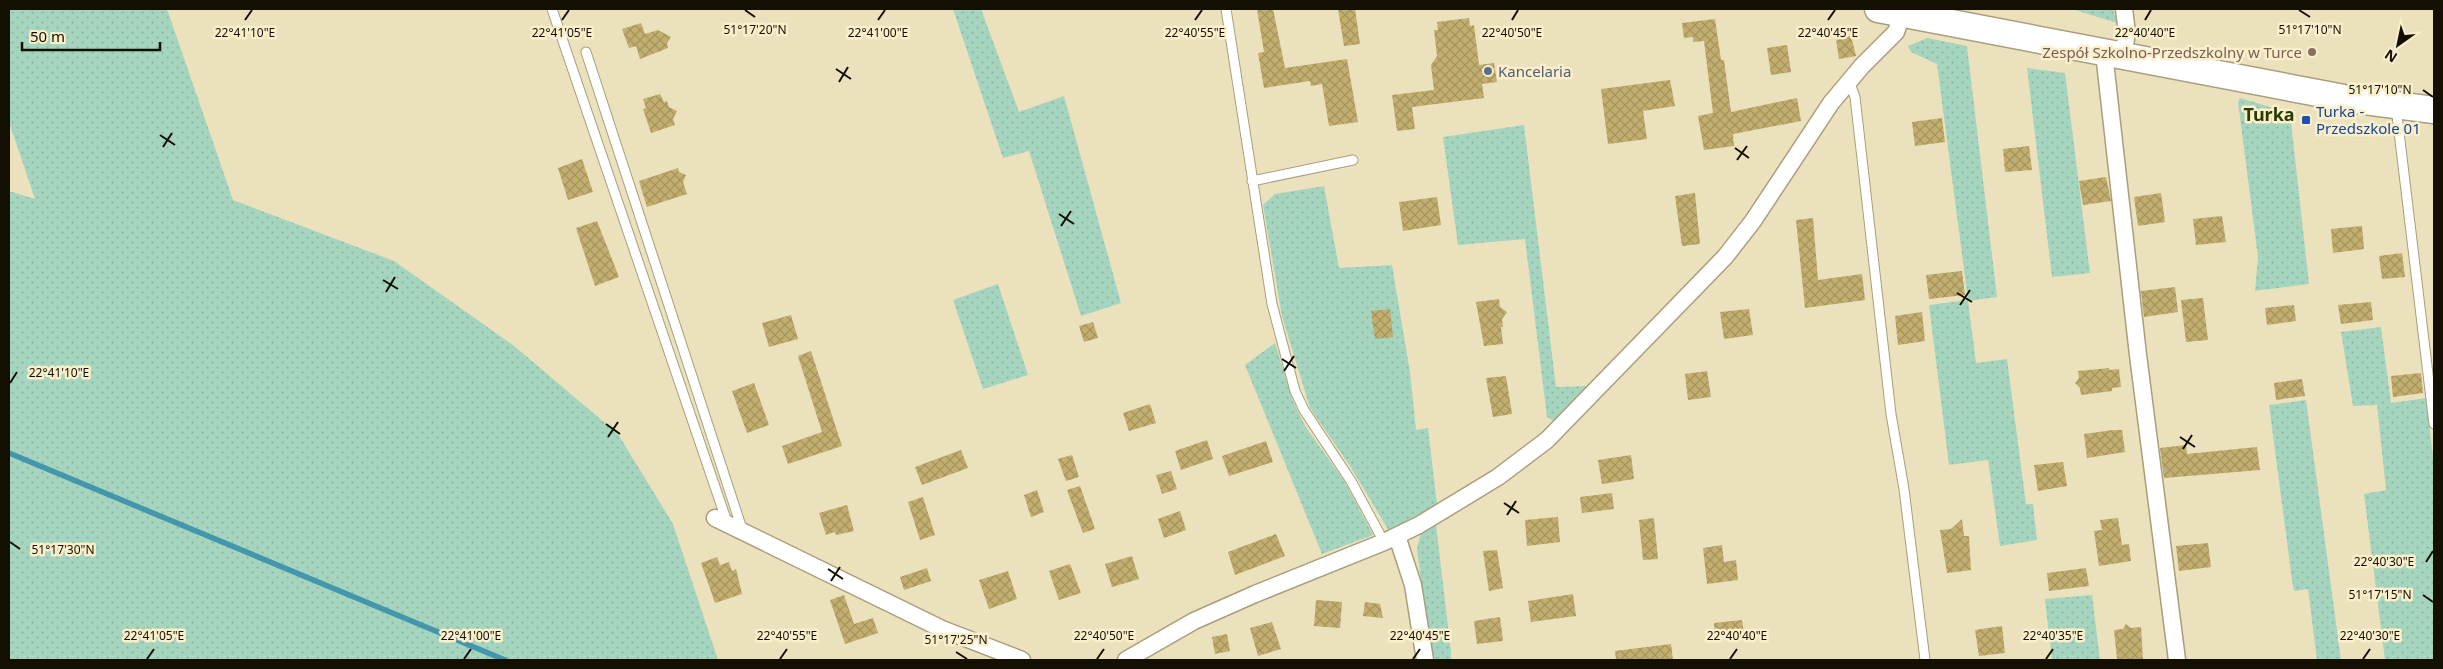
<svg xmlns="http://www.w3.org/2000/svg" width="2443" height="669" font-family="'Noto Sans',sans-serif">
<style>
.grass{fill:url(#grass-dots)}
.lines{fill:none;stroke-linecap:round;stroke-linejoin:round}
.stream{stroke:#4396ac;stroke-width:5.5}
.building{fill:url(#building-cross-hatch)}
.lane-casing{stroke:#a99e7c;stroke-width:11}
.street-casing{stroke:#a99e7c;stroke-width:19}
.primary-casing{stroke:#a99e7c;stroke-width:29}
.lane{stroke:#fff;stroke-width:9}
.street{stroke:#fff;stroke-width:16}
.primary{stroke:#fff;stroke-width:26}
.ticks{fill:none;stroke:#130f03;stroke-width:2}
.education-dot{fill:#8d6e63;stroke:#faefca;stroke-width:2}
.service-dot{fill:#5c6f8a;stroke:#faefca;stroke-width:2}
.transit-dot{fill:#1a4fb4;stroke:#faefca;stroke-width:2}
.labels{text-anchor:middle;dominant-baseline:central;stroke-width:5;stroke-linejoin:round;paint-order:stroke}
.education-label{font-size:15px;fill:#785e54;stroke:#faefca;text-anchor:end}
.service-label{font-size:15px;fill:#4e5e75;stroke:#faefca;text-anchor:start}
.transit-label{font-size:15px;fill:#164399;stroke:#faefca;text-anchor:start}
.quarter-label{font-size:18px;font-weight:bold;fill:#2c3b02;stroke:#faefca}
.ticks-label{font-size:12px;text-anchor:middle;fill:#130f03;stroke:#faefca;stroke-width:5;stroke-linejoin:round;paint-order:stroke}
</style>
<defs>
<pattern id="grass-dots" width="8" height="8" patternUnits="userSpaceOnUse" patternTransform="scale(1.25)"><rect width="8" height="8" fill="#a6d5bf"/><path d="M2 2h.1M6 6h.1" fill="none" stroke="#8eb6a2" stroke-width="1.8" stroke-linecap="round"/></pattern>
<pattern id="building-cross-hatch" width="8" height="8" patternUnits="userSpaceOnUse" patternTransform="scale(1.25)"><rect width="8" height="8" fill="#c2ae6e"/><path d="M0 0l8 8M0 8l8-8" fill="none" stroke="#a6945e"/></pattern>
</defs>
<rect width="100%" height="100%" fill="#ece1bd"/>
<path class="grass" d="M9,9H167L233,200L394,261L513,345L618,434L673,524L718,660H9V191L35,199L9,122Z
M953,9H981L1019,112L1064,96L1121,303L1081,316L1029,151L1003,158Z
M2072,9H2113L2117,23Z
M1927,38L1967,46L1997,297L1968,301L1976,363L2007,359L2026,504H2033L2037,540L2000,546L1988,460L1949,465L1929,305L1968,300L1937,64L1911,52L1908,46Z
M2027,68L2065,73L2090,273L2052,277Z
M2240,98L2290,113L2309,284L2255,291L2258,257L2238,102Z
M1524,125L1556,387L1587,386L1555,422L1547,417L1525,239L1458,245L1443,137Z
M1324,186L1339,268L1392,265L1410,372L1416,430L1428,428L1437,504L1389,531L1350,466L1310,408L1282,316L1263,205L1275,194Z
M998,284L1028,375L983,389L953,300Z
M2381,327L2391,403L2426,398L2434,465V660H2385L2364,494L2386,490L2377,405L2353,406L2341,332Z
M1275,343L1293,401L1305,426L1345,482L1373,535L1322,554L1245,365Z
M2306,400L2341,660H2317L2308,589L2294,591L2292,580L2269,405Z
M1436,525L1451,651V660H1431L1417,549L1421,532Z
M2092,595L2100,660H2052L2045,599Z"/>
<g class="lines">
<path class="stream" d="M9,453L505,660"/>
</g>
<path class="building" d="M1257,9H1273L1285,68L1347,59L1358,122L1329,126L1322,84L1311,86L1310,81L1264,88L1258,53L1264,52Z
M1338,9H1355L1360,44L1344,46Z
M1469,18L1470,26L1474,25L1479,65L1494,63L1497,82L1482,84L1484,98L1412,107L1415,129L1397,131L1392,95L1434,90L1431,65L1437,56L1434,30H1438L1437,22Z
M1715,19L1721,60H1724L1731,112L1797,98L1801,121L1733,134L1734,146L1704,150L1698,116L1713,113L1704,41L1693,42V37L1684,38L1682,23Z
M641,23L645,34L658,30L671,37L667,43L668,48L640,59L636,46L629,48L622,29Z
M1851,36L1856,56L1839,59L1836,39Z
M1787,45L1791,72L1771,75L1767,48Z
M1670,80L1675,106L1643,111L1647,139L1608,144L1601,89Z
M660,94L664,102L667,101L669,107L677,111L673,119L675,125L651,133L643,109L646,108L643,99Z
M1942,118L1945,142L1915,146L1912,122Z
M2029,146L2032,170L2005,172L2003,149Z
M582,159L593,192L568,200L558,168Z
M678,168L679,172L686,175L683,182L687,194L647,207L639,181Z
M2106,177L2111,201L2083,205L2079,181Z
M1695,193L1700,244L1682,246L1675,196Z
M2161,193L2165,222L2138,226L2134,197Z
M1437,197L1441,225L1403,231L1399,202Z
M2222,216L2226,242L2196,245L2193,219Z
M1813,218L1818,280L1862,274L1865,300L1805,308L1796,220Z
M597,221L619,277L595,286L576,228Z
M2362,226L2364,249L2333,253L2331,229Z
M2402,253L2405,277L2382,279L2379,256Z
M1962,271L1965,295L1929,299L1926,275Z
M2175,287L2178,312L2144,317L2141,291Z
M2203,298L2208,340L2186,342L2181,300Z
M1499,299L1500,307L1507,312L1502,319L1503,327H1501L1503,344L1484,346L1476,302Z
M2371,302L2373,320L2341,324L2338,305Z
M2294,305L2296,321L2267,325L2265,308Z
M1390,309L1393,337L1375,339L1371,311Z
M1749,309L1753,335L1724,339L1720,312Z
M1922,312L1925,341L1898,345L1895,316Z
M791,315L798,339L769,347L762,323Z
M1093,322L1098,338L1084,342L1079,326Z
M811,351L842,446L788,464L782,446L822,432L798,356Z
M2109,368V370L2119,369L2121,387L2112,388V391L2081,395L2080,388L2075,383L2079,378L2078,371Z
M1707,371L1711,397L1688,400L1685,374Z
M2421,373L2423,393L2393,397L2391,376Z
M1506,376L1512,414L1493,417L1486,378Z
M2302,379L2305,396L2276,400L2274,383Z
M754,383L769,425L747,433L732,391Z
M1150,404L1156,423L1129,431L1123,413Z
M2113,430H2122L2125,452L2087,458L2084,434Z
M1207,440L1213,459L1181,470L1175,451Z
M1266,441L1273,462L1229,476L1222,456Z
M2186,445L2187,454L2257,447L2260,470L2164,478L2160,448Z
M961,450L968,468L922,485L915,467Z
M1072,455L1079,477L1066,481L1058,459Z
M1631,455L1634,479L1602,484L1598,460Z
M2063,462L2067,486L2038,491L2034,465Z
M1171,471L1177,489L1162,494L1156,475Z
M1080,486L1095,529L1083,533L1067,490Z
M1037,490L1044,512L1031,517L1024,495Z
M1612,493L1614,509L1582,513L1580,497Z
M923,497L935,535L920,540L908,502Z
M847,505L854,531L836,535L835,532L826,535L819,513Z
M1180,511L1186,530L1164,538L1158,519Z
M1558,517L1560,542L1527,546L1525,520Z
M1654,518L1658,559L1643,560L1639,520Z
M2118,518L2122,545L2129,544L2131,561L2099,566L2094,531L2102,530L2100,520Z
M1962,519L1964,536H1969L1971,570L1947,573L1940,530L1951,529Z
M1276,534L1285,556L1235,575L1228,552Z
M2208,543L2211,567L2179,571L2176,546Z
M1722,545L1724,562L1736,560L1738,580L1707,584L1703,548Z
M1497,550L1503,588L1489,591L1483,551Z
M1132,556L1139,579L1112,587L1105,564Z
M717,557L720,565L729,562L732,571L736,569L742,594L715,603L701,563Z
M1070,564L1081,593L1059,600L1049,571Z
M927,568L931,581L904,590L900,577Z
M2086,568L2089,586L2049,591L2047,573Z
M1008,571L1017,599L989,609L979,580Z
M1573,594L1576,616L1531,622L1528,601Z
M844,595L854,624L873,618L878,633L845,644L830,600Z
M1316,600L1342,602L1340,628L1314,626Z
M1365,602L1380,604L1383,618L1363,616Z
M1500,617L1503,641L1477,644L1474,621Z
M1742,620L1744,634L1715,638L1714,623Z
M1272,622L1281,649L1258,656L1250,628Z
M2126,624L2131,628L2141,627L2143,660L2117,659L2114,630L2123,629Z
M2002,626L2005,653L1979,656L1975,630Z
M1227,634L1230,651L1215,654L1212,637Z
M1671,644L1673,660H1616L1615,651Z"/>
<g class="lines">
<defs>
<path id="lane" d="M552,9L728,525
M1226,9L1272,304L1295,391L1304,410L1351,481L1384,542
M586,52L743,532
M1849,81L1855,97L1891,414L1904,489L1925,660
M2396,107L2434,424
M1252,181L1353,160"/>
<path id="street" d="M2104,53L2138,355L2177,660
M2123,56L2127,33L2124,9
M715,518L942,629L1022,660
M1397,536L1413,585L1425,660
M1126,660L1194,621L1255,594L1384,542L1419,525L1498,477L1547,440L1725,257L1753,221L1831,103L1862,66L1896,32L1902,14"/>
<path id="primary" d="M1878,9L2349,99L2434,110"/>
</defs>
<use href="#lane" class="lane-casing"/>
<use href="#street" class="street-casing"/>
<use href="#primary" class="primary-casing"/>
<use href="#lane" class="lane"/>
<use href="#street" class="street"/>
<use href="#primary" class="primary"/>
</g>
<path class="ticks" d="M745,10L755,17M2299,10L2310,17M245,20L252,10M562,20L569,10M878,20L885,10M1195,20L1202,10M1512,20L1518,10M1828,20L1835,10M2145,20L2151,10M836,69L851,79M839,82L848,67M2423,90L2433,97M160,135L175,145M163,147L172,133M1735,148L1749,158M1737,160L1747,146M1059,214L1074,224M1061,226L1071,211M383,280L398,289M386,292L395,277M1957,293L1972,302M1960,305L1970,290M1282,359L1296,368M1284,371L1294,356M10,383L17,372M606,424L620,434M608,437L618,422M2180,437L2195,447M2183,449L2192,435M1504,503L1519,513M1507,515L1516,501M10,542L20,549M2426,562L2433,551M828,569L843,579M831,581L840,567M2423,595L2433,602M956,652L967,659M147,659L154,649M464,659L471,649M780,659L787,649M1097,659L1104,649M1413,659L1420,649M1730,659L1737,649M2046,659L2053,649M2363,659L2370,649"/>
<circle class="education-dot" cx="2312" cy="52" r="5"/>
<circle class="service-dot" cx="1488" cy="71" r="5"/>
<rect class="transit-dot" x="2301" y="115" width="10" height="10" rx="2.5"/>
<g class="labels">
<g class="education-label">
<text x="2302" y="52">Zespół Szkolno-Przedszkolny w Turce</text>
</g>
<g class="service-label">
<text x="1498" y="71">Kancelaria</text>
</g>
<g class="transit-label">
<text x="2316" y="111">Turka -<tspan x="2316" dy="17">Przedszkole 01</tspan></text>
</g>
<g class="quarter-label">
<text x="2269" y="114">Turka</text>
</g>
</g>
<g class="ticks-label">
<text x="755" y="34">51°17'20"N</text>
<text x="2310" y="34">51°17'10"N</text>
<text x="2145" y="37">22°40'40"E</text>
<text x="245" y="37">22°41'10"E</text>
<text x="562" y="37">22°41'05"E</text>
<text x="878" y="37">22°41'00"E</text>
<text x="1195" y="37">22°40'55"E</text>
<text x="1512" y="37">22°40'50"E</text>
<text x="1828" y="37">22°40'45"E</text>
<text x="2380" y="94">51°17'10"N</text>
<text x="59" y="377">22°41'10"E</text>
<text x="63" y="554">51°17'30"N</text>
<text x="2384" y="566">22°40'30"E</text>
<text x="2380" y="599">51°17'15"N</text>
<text x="154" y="640">22°41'05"E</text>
<text x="471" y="640">22°41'00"E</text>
<text x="787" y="640">22°40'55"E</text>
<text x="1104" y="640">22°40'50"E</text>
<text x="1420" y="640">22°40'45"E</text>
<text x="1737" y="640">22°40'40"E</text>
<text x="2053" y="640">22°40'35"E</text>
<text x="2370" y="640">22°40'30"E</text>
<text x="956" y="644">51°17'25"N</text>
</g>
<rect width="2443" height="669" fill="none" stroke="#130f03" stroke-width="20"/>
<g transform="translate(2398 45) rotate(213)" stroke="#faefca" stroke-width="4" paint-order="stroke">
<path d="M0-4L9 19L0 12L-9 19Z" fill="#130f03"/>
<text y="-8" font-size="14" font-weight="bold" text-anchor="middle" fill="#130f03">N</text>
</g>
<path d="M22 42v8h138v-8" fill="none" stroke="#130f03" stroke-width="2.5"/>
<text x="30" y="42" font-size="15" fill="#130f03" stroke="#faefca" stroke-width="4" paint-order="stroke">50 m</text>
</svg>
